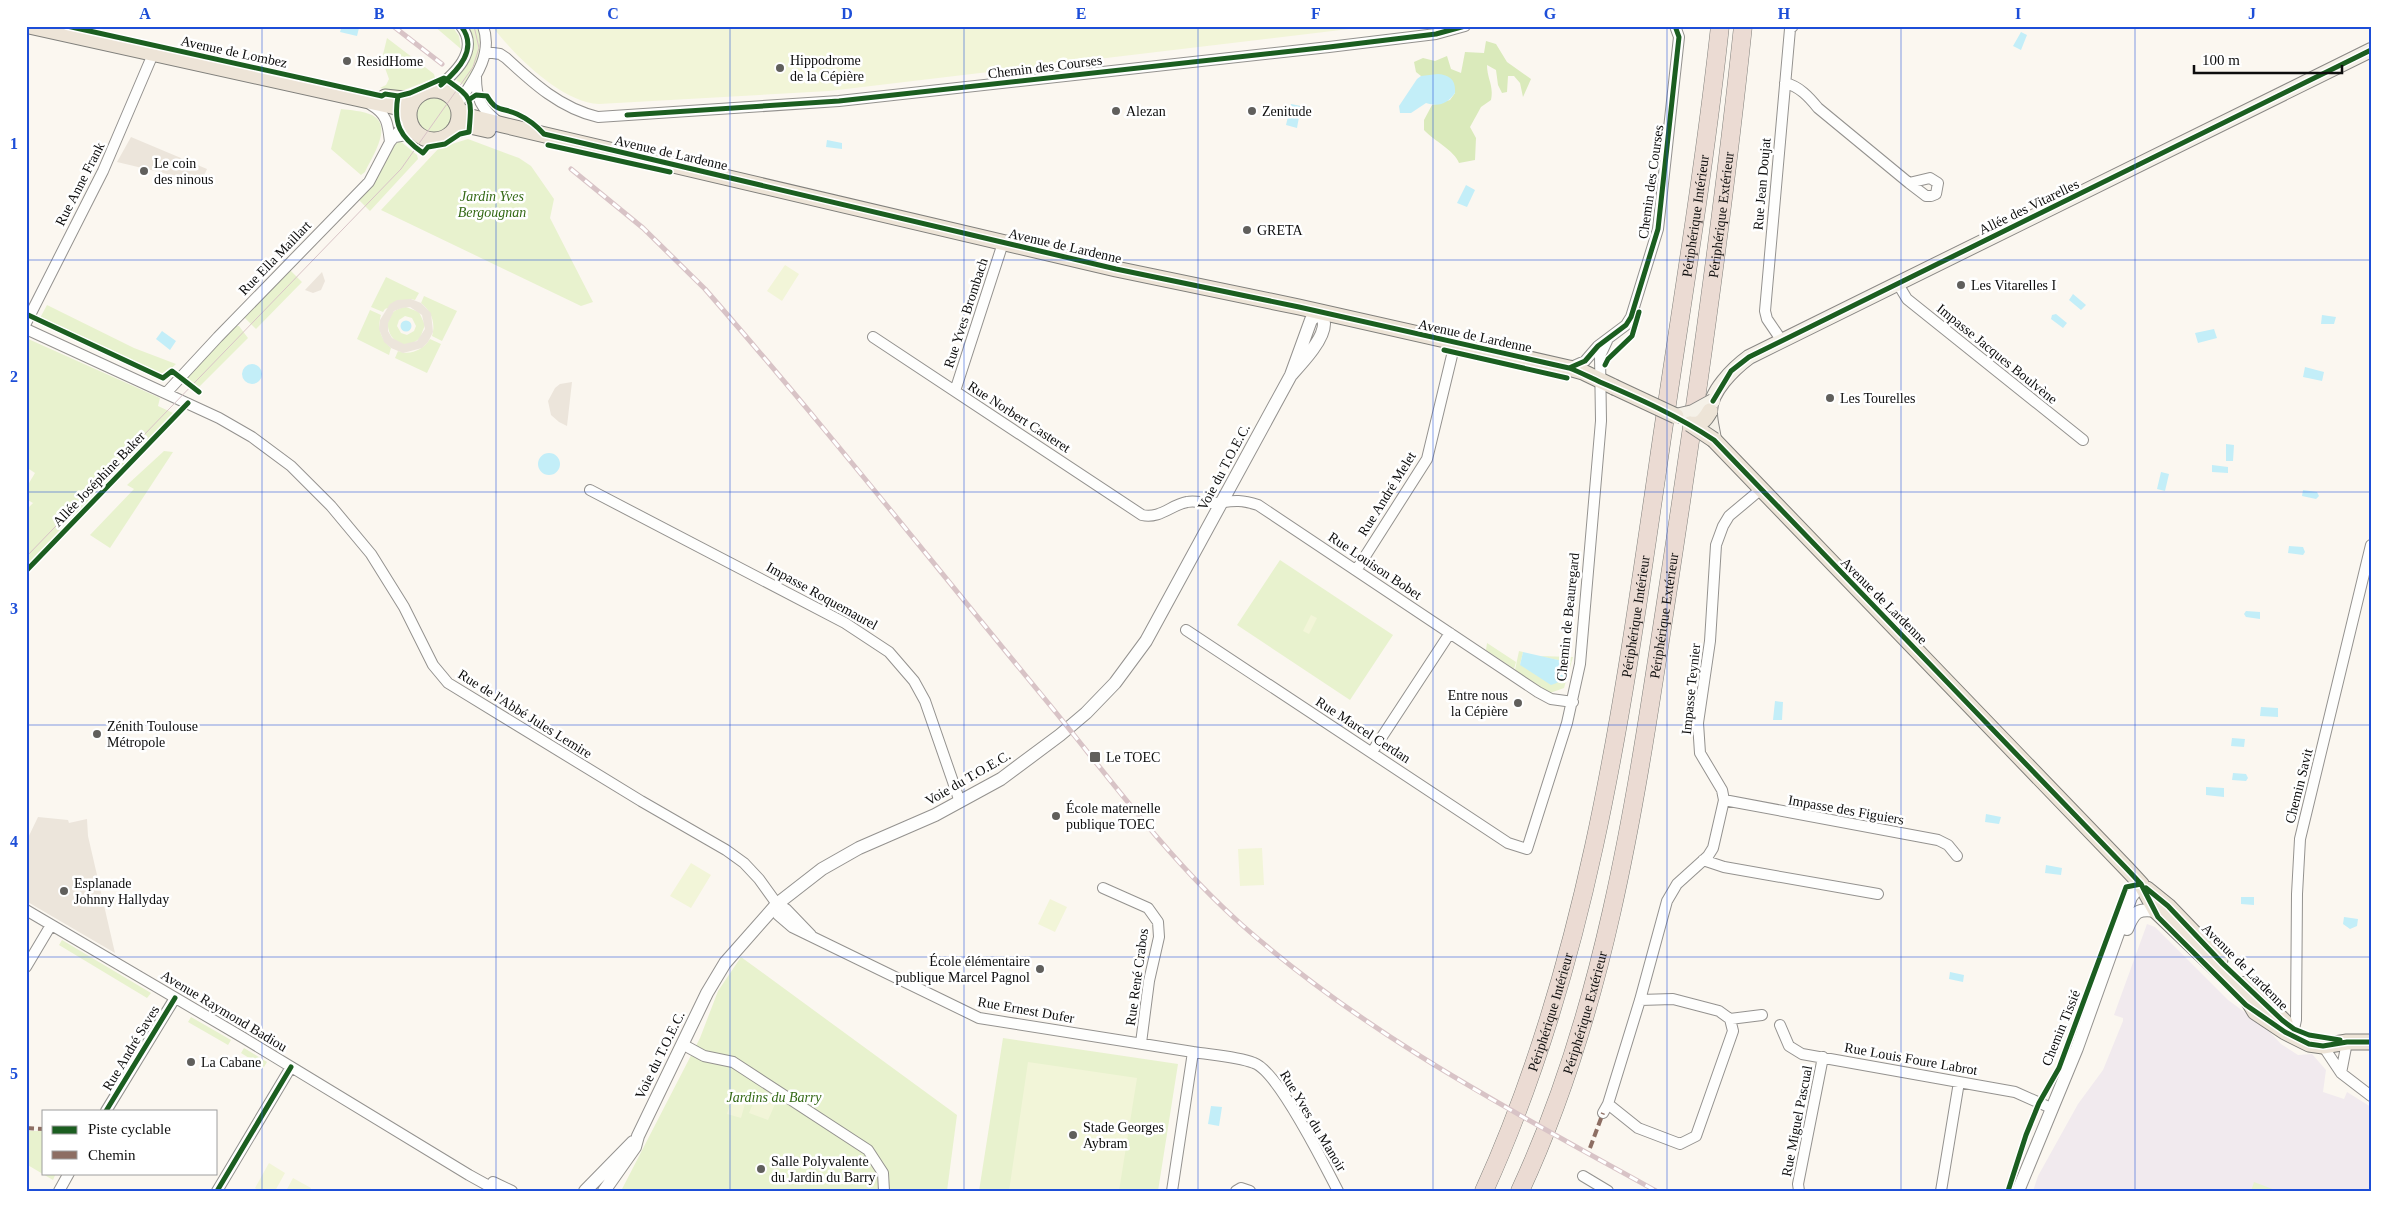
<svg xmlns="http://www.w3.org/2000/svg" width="2397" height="1217" font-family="'Times New Roman',serif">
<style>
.industrial{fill:#f1eaee}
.green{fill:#e8f2ce;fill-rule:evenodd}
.forest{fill:#daeabb}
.pitch{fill:#f2f5d8}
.plaza{fill:#ece5db;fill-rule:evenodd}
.water{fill:#c3eef8}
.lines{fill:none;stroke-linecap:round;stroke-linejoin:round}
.minor-casing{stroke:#94928f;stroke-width:12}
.tertiary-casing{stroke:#94928f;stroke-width:14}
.secondary-casing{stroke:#8b8986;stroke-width:16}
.primary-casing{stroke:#81807c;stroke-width:17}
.motorway-casing{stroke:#81807c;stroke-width:19}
.minor{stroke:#fefefd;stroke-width:10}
.tertiary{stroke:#fefefd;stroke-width:12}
.secondary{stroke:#f5f1e8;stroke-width:14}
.primary{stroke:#ede4d7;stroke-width:15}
.motorway{stroke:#ebdbd3;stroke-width:18}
.tram{stroke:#d8c3c6;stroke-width:1}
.rail-casing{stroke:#d8c3c6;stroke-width:5}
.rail{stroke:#fff;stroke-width:3;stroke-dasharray:9;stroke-linecap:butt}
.secondary-bridge-casing{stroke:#8b8986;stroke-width:16;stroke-linecap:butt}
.primary-bridge-casing{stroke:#81807c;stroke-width:17;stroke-linecap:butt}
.secondary-bridge{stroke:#f5f1e8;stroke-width:14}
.primary-bridge{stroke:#ede4d7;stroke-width:15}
.quiet{stroke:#8d6e63;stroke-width:4;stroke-dasharray:8 4;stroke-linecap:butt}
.cycleway-casing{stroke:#fff;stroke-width:8}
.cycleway{stroke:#1b5e20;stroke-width:5}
.grid{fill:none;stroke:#1d4ed8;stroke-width:1;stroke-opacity:0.55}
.poi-dot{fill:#605f5c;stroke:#fff;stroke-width:2}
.labels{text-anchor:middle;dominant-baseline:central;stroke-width:5;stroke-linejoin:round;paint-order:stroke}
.street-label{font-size:14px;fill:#0d0d0d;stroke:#fff}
.poi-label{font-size:14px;fill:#0d0d0d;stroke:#fff;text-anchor:start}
.park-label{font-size:14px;font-style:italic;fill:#356a17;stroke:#fff}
.neatline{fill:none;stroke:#1d4ed8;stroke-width:2}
.grid-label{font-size:16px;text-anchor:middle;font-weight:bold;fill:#1d4ed8}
</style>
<rect width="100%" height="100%" fill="#fbf7f0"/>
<path class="industrial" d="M2147,924L2155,927L2228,1000L2265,1027L2281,1044L2298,1055L2312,1054L2326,1070L2323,1092L2344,1099L2347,1092L2371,1107V1191H2033L2038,1176L2078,1104L2103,1070L2123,1021V1018L2114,1015Z"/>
<path class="green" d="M434,26H452L459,36L461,49Z
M466,26H478C487,49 477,67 464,85L456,80L467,63Z
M387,38L434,74L435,78L399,92L380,88L386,85L389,79L385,68L380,67Z
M415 115a18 18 0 1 1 36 0a18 18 0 1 1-36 0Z
M341,109C350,110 363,111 372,115C394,126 371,158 365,172L361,175L331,149Z
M468,139L519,158L531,166L554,199L550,218L593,302L581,306L381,210L439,148Z
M400,141L417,155L418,159L370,211L358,199L379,175L394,145Z
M289,269L302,282L256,329L243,316Z
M386,277L419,293L415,300L411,299L385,309L383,312L371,307Z
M424,296L457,311L442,341L432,336C436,322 431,311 421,303Z
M47,305L134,348L176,364L163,376L40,318Z
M406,307L419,312L425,325L420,338C393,362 371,311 406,307ZM405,316L412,318L416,326L414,331L407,335L401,333L397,326L399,320Z
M370,310L381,315C377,328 381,340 391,348L389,355L357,339Z
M234,326H239L248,338L198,388L185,377Z
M26,338L160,398L158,406L173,413L26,566V510L35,501L33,503L26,499V488L35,473L26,467Z
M430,339L441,344L427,373L395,358L398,351C410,356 423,350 430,339Z
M164,451L173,452L110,548L90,535L134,489L127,485Z
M1280,560L1393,635L1350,700L1237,625Z
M1487,643L1516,662L1514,669L1486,650Z
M1519,651L1523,652L1520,665L1567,662L1539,656L1573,657L1564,688L1550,693L1515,670Z
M62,940L151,993L147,998L59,945Z
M741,957L957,1115L947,1191H621L700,1038L718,991Z
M191,1017L231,1040L228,1045L188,1022Z
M1003,1038L1178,1064L1158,1191H979Z
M244,1048L267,1062L264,1067L241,1053Z
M26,1131H44V1173H56L53,1180L26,1164Z
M2254,1182L2278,1191H2251Z"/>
<path class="forest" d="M1486,41L1496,44L1507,62L1531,79L1523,97L1520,83L1514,76H1508L1507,92L1502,93L1498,85L1496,70L1487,65C1487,79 1494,85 1491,100L1481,107L1470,127L1476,138L1475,160L1459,163C1454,150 1434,141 1424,130V120L1432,105L1450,100L1455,93L1426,76H1421L1416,72L1414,62L1423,58L1435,61L1447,56L1451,69L1461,73L1465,52L1484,53Z"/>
<path class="pitch" d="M492,26H1374L829,91L599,104C561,102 514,55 492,26Z
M785,265L799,274L782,301L767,291Z
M1311,615L1317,618L1309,634L1303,631Z
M1262,848L1264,885L1240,886L1238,849Z
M691,863L711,875L691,908L670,896Z
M1050,899L1067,907L1055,932L1038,924Z
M1028,1062L1137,1078L1119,1191H1009Z
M733,1093L747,1097L741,1118L727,1114Z
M757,1094L776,1102L768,1120L749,1113Z
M269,1163L285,1173L275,1191H260L255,1188Z
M293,1178L311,1188L310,1191H286Z"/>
<path class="plaza" d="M131,137L207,169L201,182L117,162Z
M322,272L325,281L321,290L313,293L305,290Z
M411,299L421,303L431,313L433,332L428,342L422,348L403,353L391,348L384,342L379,329L380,320L390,304L397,300ZM410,307L422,315L425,329L417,341L404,344L392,338L388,331V323L394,311L402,308Z
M572,382L567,426L559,422L551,415L548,401L555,388L560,384Z
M38,817L68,820L69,823L87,819L88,836L115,953L26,901V842Z"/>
<path class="water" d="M342,26L359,28L357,36L340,32Z
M2021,32L2027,35L2021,50L2013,46Z
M1438,74C1450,75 1456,80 1455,93C1447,104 1439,107 1426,103L1411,113H1400L1399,106L1417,79L1421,76Z
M1291,104L1301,106L1297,128L1286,125Z
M827,140L842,143V149L826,147Z
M1466,185L1475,190L1467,207L1457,203Z
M2073,294L2086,305L2081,310L2069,300Z
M2056,314L2067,323L2063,328L2051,319L2052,315Z
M2322,315L2336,317L2334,324H2321Z
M400.5 326a5.5 5.5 0 1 1 11 0a5.5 5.5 0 1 1-11 0Z
M2214,329L2217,338L2198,343L2195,333Z
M162,331L176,341L170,350L156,339Z
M242 374a10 10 0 1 1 20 0a10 10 0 1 1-20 0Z
M2305,367L2324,372L2322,381L2303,377Z
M2226,444L2234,445L2233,461H2226Z
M538 464a11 11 0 1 1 22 0a11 11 0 1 1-22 0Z
M2212,465L2228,467V473L2212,472Z
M2161,472L2169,474L2165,491L2157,489Z
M2303,490L2317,492L2319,496L2316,499L2302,496Z
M2289,546L2303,547L2305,552L2303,555L2288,553Z
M2246,611L2260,612V619L2246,617L2244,614Z
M1523,652L1567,662C1564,673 1564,682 1551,685L1520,665Z
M1775,701L1783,702L1782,720H1773Z
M2261,707L2278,708V717L2260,716Z
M2232,738L2245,739L2244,747L2231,746Z
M2233,773L2246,774L2248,778L2246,781L2232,780Z
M2206,787L2224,788V797L2206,795Z
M1986,814L2001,817L1999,824L1985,822Z
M2046,865L2062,868L2061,875L2045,873Z
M2241,897H2254V905L2241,904Z
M2344,917L2358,919L2357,926L2350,929L2343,924Z
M1950,972L1964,975L1963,982L1949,979Z
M1211,1106L1222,1107L1219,1126L1208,1124Z"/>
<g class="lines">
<defs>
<path id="minor" d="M486,52L500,54L506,58C533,83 560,108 598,117L839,101L1329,47L1436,34L1465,26
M476,77C476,99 481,108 498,122
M1785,83C1799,86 1809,97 1818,108L1909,183L1926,196H1931L1936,194L1938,183L1930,178L1909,183
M435,90C453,75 481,51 461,26
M371,105C387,114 388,124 390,142
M457,105C472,82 494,56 483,26
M395,137L417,133
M1898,284L1907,299L2083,440
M26,323L103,171L153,54
M26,329L219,418L252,437L291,466L331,506L371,554L404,607L433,665L448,683L641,801L726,850L744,863L759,879L777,904L786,909L811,935
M873,337L1142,515C1160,519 1171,505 1187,502C1196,500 1206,504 1215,503C1233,501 1239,499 1258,505L1538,692L1551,699L1573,702
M1782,341L1767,319L1765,311L1790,29L1793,26
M1569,368L1585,361L1598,346L1626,325L1631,317L1658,229L1679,37L1675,26
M955,391L1003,243
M167,392L218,337L369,182L390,142L409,119
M590,490L845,623L889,652L914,681L925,701L960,802
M1357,569L1427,459L1455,343
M1186,630L1508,843L1527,849L1567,723L1580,664L1601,421L1600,356L1607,341
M1372,752L1450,633
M1724,800L1938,840L1948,845L1957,856
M1703,860L1724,867L1878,894
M1103,888L1148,908L1158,922L1159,937L1149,981L1141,1043
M777,904L778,915L792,927L979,1018L1193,1052
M26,910L242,1037L469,1175L498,1191
M26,967L51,925
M1730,1019L1762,1015
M1780,1025L1789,1046L1802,1054L2015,1092L2051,1108
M2285,1032L2294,1029L2296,1020L2297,894L2300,839L2371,545
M682,1044L704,1056L733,1062L868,1150L883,1173L884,1191
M2323,1046L2341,1073L2371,1096
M2341,1073L2347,1042
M1608,1104L1638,1128L1680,1144L1696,1136L1733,1031L1730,1019L1719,1011L1673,999L1640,1000
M106,1111L175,998
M1603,1113L1608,1104L1640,1000L1667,901L1677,884L1708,856L1713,848L1724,800L1722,790L1700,753L1698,723L1710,641L1716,545L1723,526L1729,516L1760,490
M1583,1176L1608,1191
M493,1182L512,1191
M59,1191L69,1173
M217,1191L291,1067
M1172,1191L1193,1052C1212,1055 1236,1056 1254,1063C1278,1071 1325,1166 1338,1191
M1236,1191L1241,1188L1250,1191
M1799,1191L1798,1184L1823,1057
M1941,1191L1959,1082"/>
<path id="tertiary" d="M2127,929C2134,912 2138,908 2156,911
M585,1191L633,1142
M604,1191L635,1147L638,1136L707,993L725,963L777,904L822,869L859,848L935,815L1001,779L1060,735L1086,713L1115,683L1146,641L1291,375L1311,320L1320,312C1321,315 1324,320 1324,324C1324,340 1301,364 1291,375
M2018,1191L2077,1048L2131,897L2141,884"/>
<path id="secondary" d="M1714,440C1713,431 1710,422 1710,413C1709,392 1734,368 1749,357L2371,50"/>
<path id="primary" d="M29,26L396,107L409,117
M409 115a25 25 0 1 1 50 0a25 25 0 1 1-50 0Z
M385,97L413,100
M459,110L471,117L503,125L1116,269L1299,307L1569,368L1583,372L1614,387
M453,131L470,126L488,130
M1714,440L2127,869L2141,884L2156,911L2246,997L2255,1012L2285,1032L2309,1044L2323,1046L2347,1042H2371
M2147,889L2168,906L2220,960
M2246,984L2285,1022"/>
<g id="motorway">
<path id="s1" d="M1484,1191C1588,962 1622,712 1658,465C1679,319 1704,173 1720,26"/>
<path id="s2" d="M1520,1191C1607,1004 1636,797 1667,595C1696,406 1723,216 1743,26"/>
</g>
</defs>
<use href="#minor" class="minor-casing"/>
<use href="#tertiary" class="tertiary-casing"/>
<use href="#secondary" class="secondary-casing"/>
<use href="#primary" class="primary-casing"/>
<use href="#motorway" class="motorway-casing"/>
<use href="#minor" class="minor"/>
<use href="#tertiary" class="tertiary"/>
<use href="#secondary" class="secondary"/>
<use href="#primary" class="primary"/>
<use href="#motorway" class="motorway"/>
<path class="tram" d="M26,557L401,169L473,67L479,48L474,26"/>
<defs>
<path id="rail" d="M393,26L442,64
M571,169L643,228L705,289C823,424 935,566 1049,704C1111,780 1169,860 1242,925C1366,1035 1512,1111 1656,1191"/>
</defs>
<use href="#rail" class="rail-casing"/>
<use href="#rail" class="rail"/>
<defs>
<path id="secondary-bridge" d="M1676,416L1693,412L1713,401"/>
<path id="primary-bridge" d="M1614,387L1676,416
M1690,424L1714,440
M1690,424C1700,426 1705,420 1710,411"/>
</defs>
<use href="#secondary-bridge" class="secondary-bridge-casing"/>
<use href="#primary-bridge" class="primary-bridge-casing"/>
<use href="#secondary-bridge" class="secondary-bridge"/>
<use href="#primary-bridge" class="primary-bridge"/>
<path class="quiet" d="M26,1128L44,1129
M1590,1148L1603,1113"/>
<defs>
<path id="cycleway" d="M67,26L382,96L385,94L398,96
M444,78C473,99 472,96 469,132L460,134L445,144L428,147L423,153C400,137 393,124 398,96L410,93Z
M441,85C458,70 479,49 461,26
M470,99L476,95L487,96C497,113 502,107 517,114C528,119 536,125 544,134L1116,269L1299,307L1569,368C1580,372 1589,377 1600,382C1640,399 1678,416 1714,440L2127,869L2141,884L2158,917L2246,1005L2285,1032L2309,1044L2323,1046L2347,1042H2371
M627,115L839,101L1329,47L1436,34L1465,26
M548,145L670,172
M26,314L163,378L172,371L199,392
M1444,350L1567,378
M1605,365L1608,359L1632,336L1639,312
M1569,368L1585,361L1598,346L1626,325L1631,317L1658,229L1679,37L1675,26
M1713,401L1731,371L1749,357L2371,50
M26,571L188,403
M2146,888L2168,906L2223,964L2282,1020L2294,1029L2309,1035L2340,1040
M106,1111L175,998
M217,1191L291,1067
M2008,1191L2026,1135L2039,1103L2059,1068L2126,887L2141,884"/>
</defs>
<use href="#cycleway" class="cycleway-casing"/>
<use href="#cycleway" class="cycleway"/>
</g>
<path class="grid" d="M262,26V1191M496,26V1191M730,26V1191M964,26V1191M1198,26V1191M1433,26V1191M1667,26V1191M1901,26V1191M2135,26V1191M26,260H2371M26,492H2371M26,725H2371M26,957H2371"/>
<g class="poi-dot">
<circle cx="347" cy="61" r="5"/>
<circle cx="780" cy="68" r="5"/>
<circle cx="1116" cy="111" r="5"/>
<circle cx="1252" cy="111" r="5"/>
<circle cx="144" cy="171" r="5"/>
<circle cx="1247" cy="230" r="5"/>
<circle cx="1961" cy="285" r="5"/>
<circle cx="1830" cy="398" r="5"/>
<circle cx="1518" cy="703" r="5"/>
<circle cx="97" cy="734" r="5"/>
<rect x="1089" y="751" width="12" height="12" rx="2.5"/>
<circle cx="1056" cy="816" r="5"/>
<circle cx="64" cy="891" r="5"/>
<circle cx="1040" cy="969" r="5"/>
<circle cx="191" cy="1062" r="5"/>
<circle cx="1073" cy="1135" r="5"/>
<circle cx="761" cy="1169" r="5"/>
</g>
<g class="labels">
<g class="street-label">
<text transform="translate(234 52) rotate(12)">Avenue de Lombez</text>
<text transform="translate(1045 67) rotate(-7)">Chemin des Courses</text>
<text transform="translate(671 153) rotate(13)">Avenue de Lardenne</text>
<text transform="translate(1651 182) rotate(-82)">Chemin des Courses</text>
<text transform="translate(80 184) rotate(-63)">Rue Anne Frank</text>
<text transform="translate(1762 184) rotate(-85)">Rue Jean Doujat</text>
<text transform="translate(2029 207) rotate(-26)">Allée des Vitarelles</text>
<text stroke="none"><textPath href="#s2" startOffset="1000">Périphérique Extérieur</textPath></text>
<text stroke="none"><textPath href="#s1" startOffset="1001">Périphérique Intérieur</textPath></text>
<text transform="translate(1065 246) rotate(13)">Avenue de Lardenne</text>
<text transform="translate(275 258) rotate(-46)">Rue Ella Maillart</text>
<text transform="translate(966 313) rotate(-72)">Rue Yves Brombach</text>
<text transform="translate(1475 336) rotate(12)">Avenue de Lardenne</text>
<text transform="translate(1997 354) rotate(39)">Impasse Jacques Boulvène</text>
<text transform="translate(1019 417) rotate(33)">Rue Norbert Casteret</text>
<text transform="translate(1224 467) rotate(-62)">Voie du T.O.E.C.</text>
<text transform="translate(99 479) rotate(-46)">Allée Joséphine Baker</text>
<text transform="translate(1387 494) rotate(-58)">Rue André Melet</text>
<text transform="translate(1375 566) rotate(34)">Rue Louison Bobet</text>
<text transform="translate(822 596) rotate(29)">Impasse Roquemaurel</text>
<text transform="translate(1884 601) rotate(45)">Avenue de Lardenne</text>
<text stroke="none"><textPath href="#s1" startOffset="596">Périphérique Intérieur</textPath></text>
<text stroke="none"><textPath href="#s2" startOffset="595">Périphérique Extérieur</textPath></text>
<text transform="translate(1568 617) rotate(-84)">Chemin de Beauregard</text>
<text transform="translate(1691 689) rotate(-84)">Impasse Teynier</text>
<text transform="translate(525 714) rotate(32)">Rue de l'Abbé Jules Lemire</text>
<text transform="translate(1363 730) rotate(33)">Rue Marcel Cerdan</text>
<text transform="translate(968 778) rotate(-30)">Voie du T.O.E.C.</text>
<text transform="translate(2299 786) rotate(-76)">Chemin Savit</text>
<text transform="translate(1846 810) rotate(10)">Impasse des Figuiers</text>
<text transform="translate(2245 967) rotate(45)">Avenue de Lardenne</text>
<text transform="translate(1137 977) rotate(-82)">Rue René Crabos</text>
<text transform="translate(1026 1010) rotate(10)">Rue Ernest Dufer</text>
<text transform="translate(224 1011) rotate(31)">Avenue Raymond Badiou</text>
<text stroke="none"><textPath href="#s1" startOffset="191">Périphérique Intérieur</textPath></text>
<text stroke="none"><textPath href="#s2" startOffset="190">Périphérique Extérieur</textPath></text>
<text transform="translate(2061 1028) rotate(-68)">Chemin Tissié</text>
<text transform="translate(131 1048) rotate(-59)">Rue André Saves</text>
<text transform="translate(660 1055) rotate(-64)">Voie du T.O.E.C.</text>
<text transform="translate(1911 1059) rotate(10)">Rue Louis Foure Labrot</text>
<text transform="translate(1313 1121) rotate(59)">Rue Yves du Manoir</text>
<text transform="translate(1797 1121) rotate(-79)">Rue Miguel Pascual</text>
</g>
<g class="poi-label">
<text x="790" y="60">Hippodrome<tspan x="790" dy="16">de la Cépière</tspan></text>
<text x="357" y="61">ResidHome</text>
<text x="1126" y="111">Alezan</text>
<text x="1262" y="111">Zenitude</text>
<text x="154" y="163">Le coin<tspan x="154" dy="16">des ninous</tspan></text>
<text x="1257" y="230">GRETA</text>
<text x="1971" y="285">Les Vitarelles I</text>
<text x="1840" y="398">Les Tourelles</text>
<text x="1508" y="695" text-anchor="end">Entre nous<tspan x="1508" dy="16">la Cépière</tspan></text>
<text x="107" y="726">Zénith Toulouse<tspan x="107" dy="16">Métropole</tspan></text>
<text x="1106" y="757">Le TOEC</text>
<text x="1066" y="808">École maternelle<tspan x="1066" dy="16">publique TOEC</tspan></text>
<text x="74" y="883">Esplanade<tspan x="74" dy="16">Johnny Hallyday</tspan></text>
<text x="1030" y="961" text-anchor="end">École élémentaire<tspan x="1030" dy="16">publique Marcel Pagnol</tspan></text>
<text x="201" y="1062">La Cabane</text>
<text x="1083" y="1127">Stade Georges<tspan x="1083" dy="16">Aybram</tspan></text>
<text x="771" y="1161">Salle Polyvalente<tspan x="771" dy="16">du Jardin du Barry</tspan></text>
</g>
<g class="park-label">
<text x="492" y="196">Jardin Yves<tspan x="492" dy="16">Bergougnan</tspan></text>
<text x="774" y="1097">Jardins du Barry</text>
</g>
</g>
<rect width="2397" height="1217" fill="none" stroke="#ffffff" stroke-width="55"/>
<rect x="42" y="1110" width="175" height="65" fill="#ffffff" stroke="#9e9e9e"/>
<rect x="52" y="1126" width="25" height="8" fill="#1b5e20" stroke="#9e9e9e"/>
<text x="88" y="1134" font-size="15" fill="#0d0d0d">Piste cyclable</text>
<rect x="52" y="1151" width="25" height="8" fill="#8d6e63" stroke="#9e9e9e"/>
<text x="88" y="1160" font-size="15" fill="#0d0d0d">Chemin</text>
<path d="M2194 65v8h148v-8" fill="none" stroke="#0d0d0d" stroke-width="2.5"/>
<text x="2202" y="65" font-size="15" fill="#0d0d0d" stroke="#ffffff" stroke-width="4" paint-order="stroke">100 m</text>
<rect x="28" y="28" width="2342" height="1162" class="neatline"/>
<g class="grid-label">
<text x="145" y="19">A</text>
<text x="379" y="19">B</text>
<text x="613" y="19">C</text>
<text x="847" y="19">D</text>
<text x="1081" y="19">E</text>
<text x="1316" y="19">F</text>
<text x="1550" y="19">G</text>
<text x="1784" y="19">H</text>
<text x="2018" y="19">I</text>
<text x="2252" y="19">J</text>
<text x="14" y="149">1</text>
<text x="14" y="382">2</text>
<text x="14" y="614">3</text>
<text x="14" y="847">4</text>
<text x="14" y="1079">5</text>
</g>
</svg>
